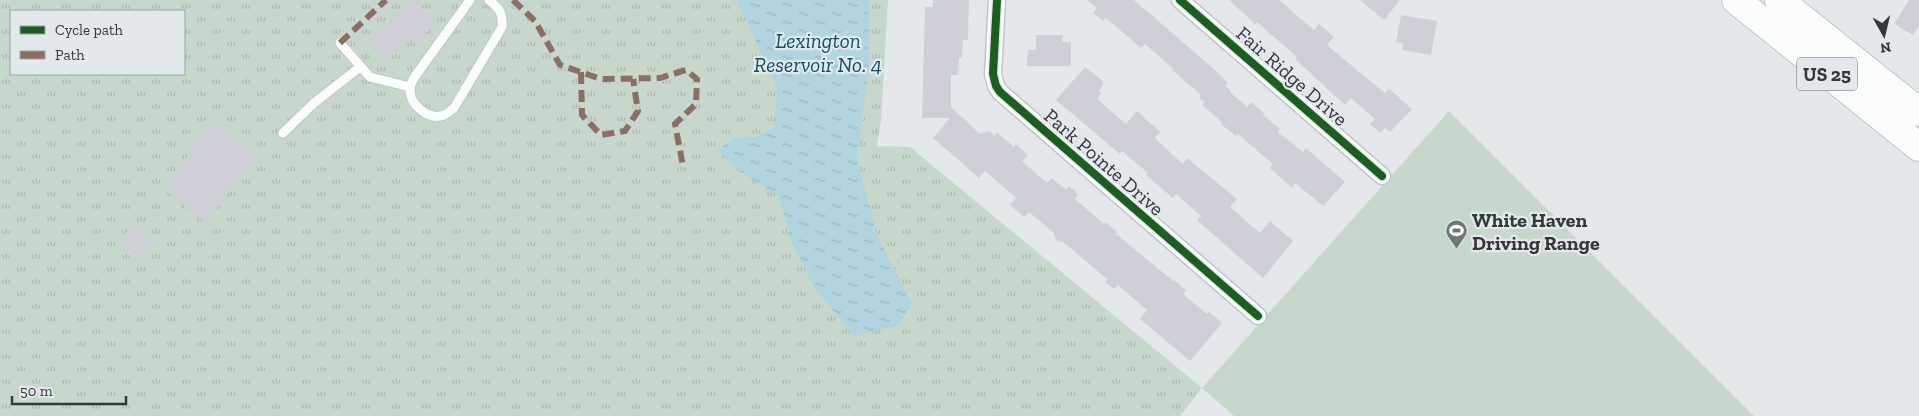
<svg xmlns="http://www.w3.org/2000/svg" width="1919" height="416" font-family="'Zilla Slab',serif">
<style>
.grass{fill:url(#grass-tufts);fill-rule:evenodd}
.garden{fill:#c7d7cc}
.water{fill:url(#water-ripples)}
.building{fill:#cfcfd8}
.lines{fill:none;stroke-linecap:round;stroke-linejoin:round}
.lane-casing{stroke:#c2c5c7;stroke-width:11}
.street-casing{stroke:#c2c5c7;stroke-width:19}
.highway-casing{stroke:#c2c5c7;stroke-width:30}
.lane{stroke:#fbfcfc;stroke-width:9}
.street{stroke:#fbfcfc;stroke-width:16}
.highway{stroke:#fbfcfc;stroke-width:28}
.quiet{stroke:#8d6e63;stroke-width:6;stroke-dasharray:12 6;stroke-linecap:butt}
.cycleway-casing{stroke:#e3e8ed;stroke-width:11}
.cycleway{stroke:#1b5e20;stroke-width:8}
.labels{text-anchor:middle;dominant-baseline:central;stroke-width:4.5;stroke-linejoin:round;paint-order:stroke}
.shield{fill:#e3e8ed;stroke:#696c6e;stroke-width:1}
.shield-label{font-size:19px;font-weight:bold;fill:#353738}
.street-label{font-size:20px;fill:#353738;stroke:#e3e8ed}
.poi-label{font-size:20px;font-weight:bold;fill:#353738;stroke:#e3e8ed;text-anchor:start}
.water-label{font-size:21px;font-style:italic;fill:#095263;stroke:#e3e8ed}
</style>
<defs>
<pattern id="grass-tufts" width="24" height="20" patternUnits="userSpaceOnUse" patternTransform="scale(1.25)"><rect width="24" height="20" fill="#c7d7cc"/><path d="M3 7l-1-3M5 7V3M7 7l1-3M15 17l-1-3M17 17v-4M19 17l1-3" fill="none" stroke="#acb9b0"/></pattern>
<pattern id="water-ripples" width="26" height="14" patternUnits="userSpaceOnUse" patternTransform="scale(1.25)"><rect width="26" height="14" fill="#b0d4e0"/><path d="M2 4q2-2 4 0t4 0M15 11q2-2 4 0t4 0" fill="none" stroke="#98b7c1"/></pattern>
</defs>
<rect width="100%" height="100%" fill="#e5e8eb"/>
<path class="grass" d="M0,0H888L881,121L877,146L910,147L1202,388L1180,416H0ZM11,11H184V74H11Z"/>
<path class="garden" d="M1449,111L1754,416H1234L1202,388Z"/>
<path class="water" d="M737,0H869V66L857,160L879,240L912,304L897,326L854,336L814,287L792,243L779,197L739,171L717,150L733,139L755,137L774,128L777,87Z"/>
<path class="building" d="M412,0H414L436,22L415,44L411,40L386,61L368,42Z
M933,0H969L968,40H963L962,58H959L958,75H951V107L980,134L989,131L994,136L997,132L1014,147L1016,144L1028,155L1022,161L1045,181L1048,182L1052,178L1066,190L1069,186L1078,194L1075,199L1104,224L1105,222L1117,232L1116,234L1173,281L1174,280L1186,290L1183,294L1207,314L1209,312L1222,323L1190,361L1140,319L1147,310L1118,285L1114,289L1105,282L1107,279L1062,241L1060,242L1055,238L1054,233L1029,212L1024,217L1010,205L1016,198L985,171L979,178L933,138L950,118H922L925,7H933Z
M1087,0H1134L1215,70L1228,83L1225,86L1231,91L1230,92L1247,107L1251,102L1264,113L1263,115L1280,129L1278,132L1303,152L1306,148L1345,182L1323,206L1295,183L1292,188L1270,168L1273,164L1238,134L1236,136L1221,124L1223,123L1202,105L1205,102L1199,98L1201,95L1172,70L1173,69L1145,44L1141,48L1106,18L1103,21L1093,13L1097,8Z
M1229,0H1279L1314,30L1319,24L1334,37L1327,45L1385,93L1389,89L1412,109L1390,132L1385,128L1380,133L1370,124L1375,119L1351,98L1345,105L1295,59L1297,57L1257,22L1255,24Z
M1360,0H1400L1384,20Z
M1909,0H1919V25L1913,35L1894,24Z
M1401,15L1437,21L1431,55L1402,50L1403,43L1396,42Z
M1036,35H1063L1062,42H1071V66H1027L1028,50H1036Z
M1085,67L1104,82L1099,91L1101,93L1097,99L1126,124L1137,111L1160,132L1155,138L1172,154L1183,164L1187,158L1237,199L1230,207L1260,233L1270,221L1293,241L1263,278L1197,220L1201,216L1176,194L1173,198L1146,175L1148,173L1122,151L1120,154L1056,100Z
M214,122L258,156L205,222L162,188Z
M132,225L154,242L140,259L118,242Z"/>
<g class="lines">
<defs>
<path id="lane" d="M470,0L416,75C413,79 410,84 410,90C410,105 429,121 444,115C448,113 451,110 454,108L502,27C503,13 500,9 489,0
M340,43L370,77L410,87
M283,133L314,103L360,67"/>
<path id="street" d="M997,0L993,74L996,86L1000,92L1258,316
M1180,0L1382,176"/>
<path id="highway" d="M1736,0L1919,147
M1779,0L1919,112"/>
</defs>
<use href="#lane" class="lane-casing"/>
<use href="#street" class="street-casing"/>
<use href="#highway" class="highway-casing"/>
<use href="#lane" class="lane"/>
<use href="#street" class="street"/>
<use href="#highway" class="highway"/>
<path class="quiet" d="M513,0L535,21L560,65L601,79L660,78L686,70L697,79L696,104L675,124L683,166
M340,43L386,0
M581,72L582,115L601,135L625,131L638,111L633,79"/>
<defs>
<path id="cycleway" d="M997,0L993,74L996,86L1000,92L1258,316
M1180,0L1382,176"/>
</defs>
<use href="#cycleway" class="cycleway-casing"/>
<use href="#cycleway" class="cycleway"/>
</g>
<defs>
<symbol id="stadium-pin" viewBox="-11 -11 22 30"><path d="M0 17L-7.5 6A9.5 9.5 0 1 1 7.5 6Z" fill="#737577" stroke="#e3e8ed"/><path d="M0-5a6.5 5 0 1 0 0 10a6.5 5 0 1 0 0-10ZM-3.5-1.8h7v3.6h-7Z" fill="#fff"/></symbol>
</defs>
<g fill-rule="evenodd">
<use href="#stadium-pin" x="1444" y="218" width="25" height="34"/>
</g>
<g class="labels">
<rect class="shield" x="1797" y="57.5" width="60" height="33" rx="4"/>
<g class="shield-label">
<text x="1827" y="74">US 25</text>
</g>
<g class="street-label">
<text transform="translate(1292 76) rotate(41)">Fair Ridge Drive</text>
<text transform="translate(1104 162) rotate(41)">Park Pointe Drive</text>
</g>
<g class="poi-label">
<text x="1472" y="220">White Haven<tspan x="1472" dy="23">Driving Range</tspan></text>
</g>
<g class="water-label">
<text x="818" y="40">Lexington<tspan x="818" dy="24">Reservoir No. 4</tspan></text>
</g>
</g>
<rect x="10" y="10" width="175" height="65" fill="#e3e8ed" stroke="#9da1a5"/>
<rect x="20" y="26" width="25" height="8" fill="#1b5e20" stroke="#9da1a5"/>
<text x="55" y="35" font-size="15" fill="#353738">Cycle path</text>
<rect x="20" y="51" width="25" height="8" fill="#8d6e63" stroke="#9da1a5"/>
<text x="55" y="60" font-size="15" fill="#353738">Path</text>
<g transform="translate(1884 35) rotate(172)" stroke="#e3e8ed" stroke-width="4" paint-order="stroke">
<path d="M0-4L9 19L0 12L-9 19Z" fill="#353738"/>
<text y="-8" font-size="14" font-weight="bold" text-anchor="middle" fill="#353738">N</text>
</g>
<path d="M12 396v8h114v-8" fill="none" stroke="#353738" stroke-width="2.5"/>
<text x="20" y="396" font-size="15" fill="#353738" stroke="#e3e8ed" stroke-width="4" paint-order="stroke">50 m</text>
</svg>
